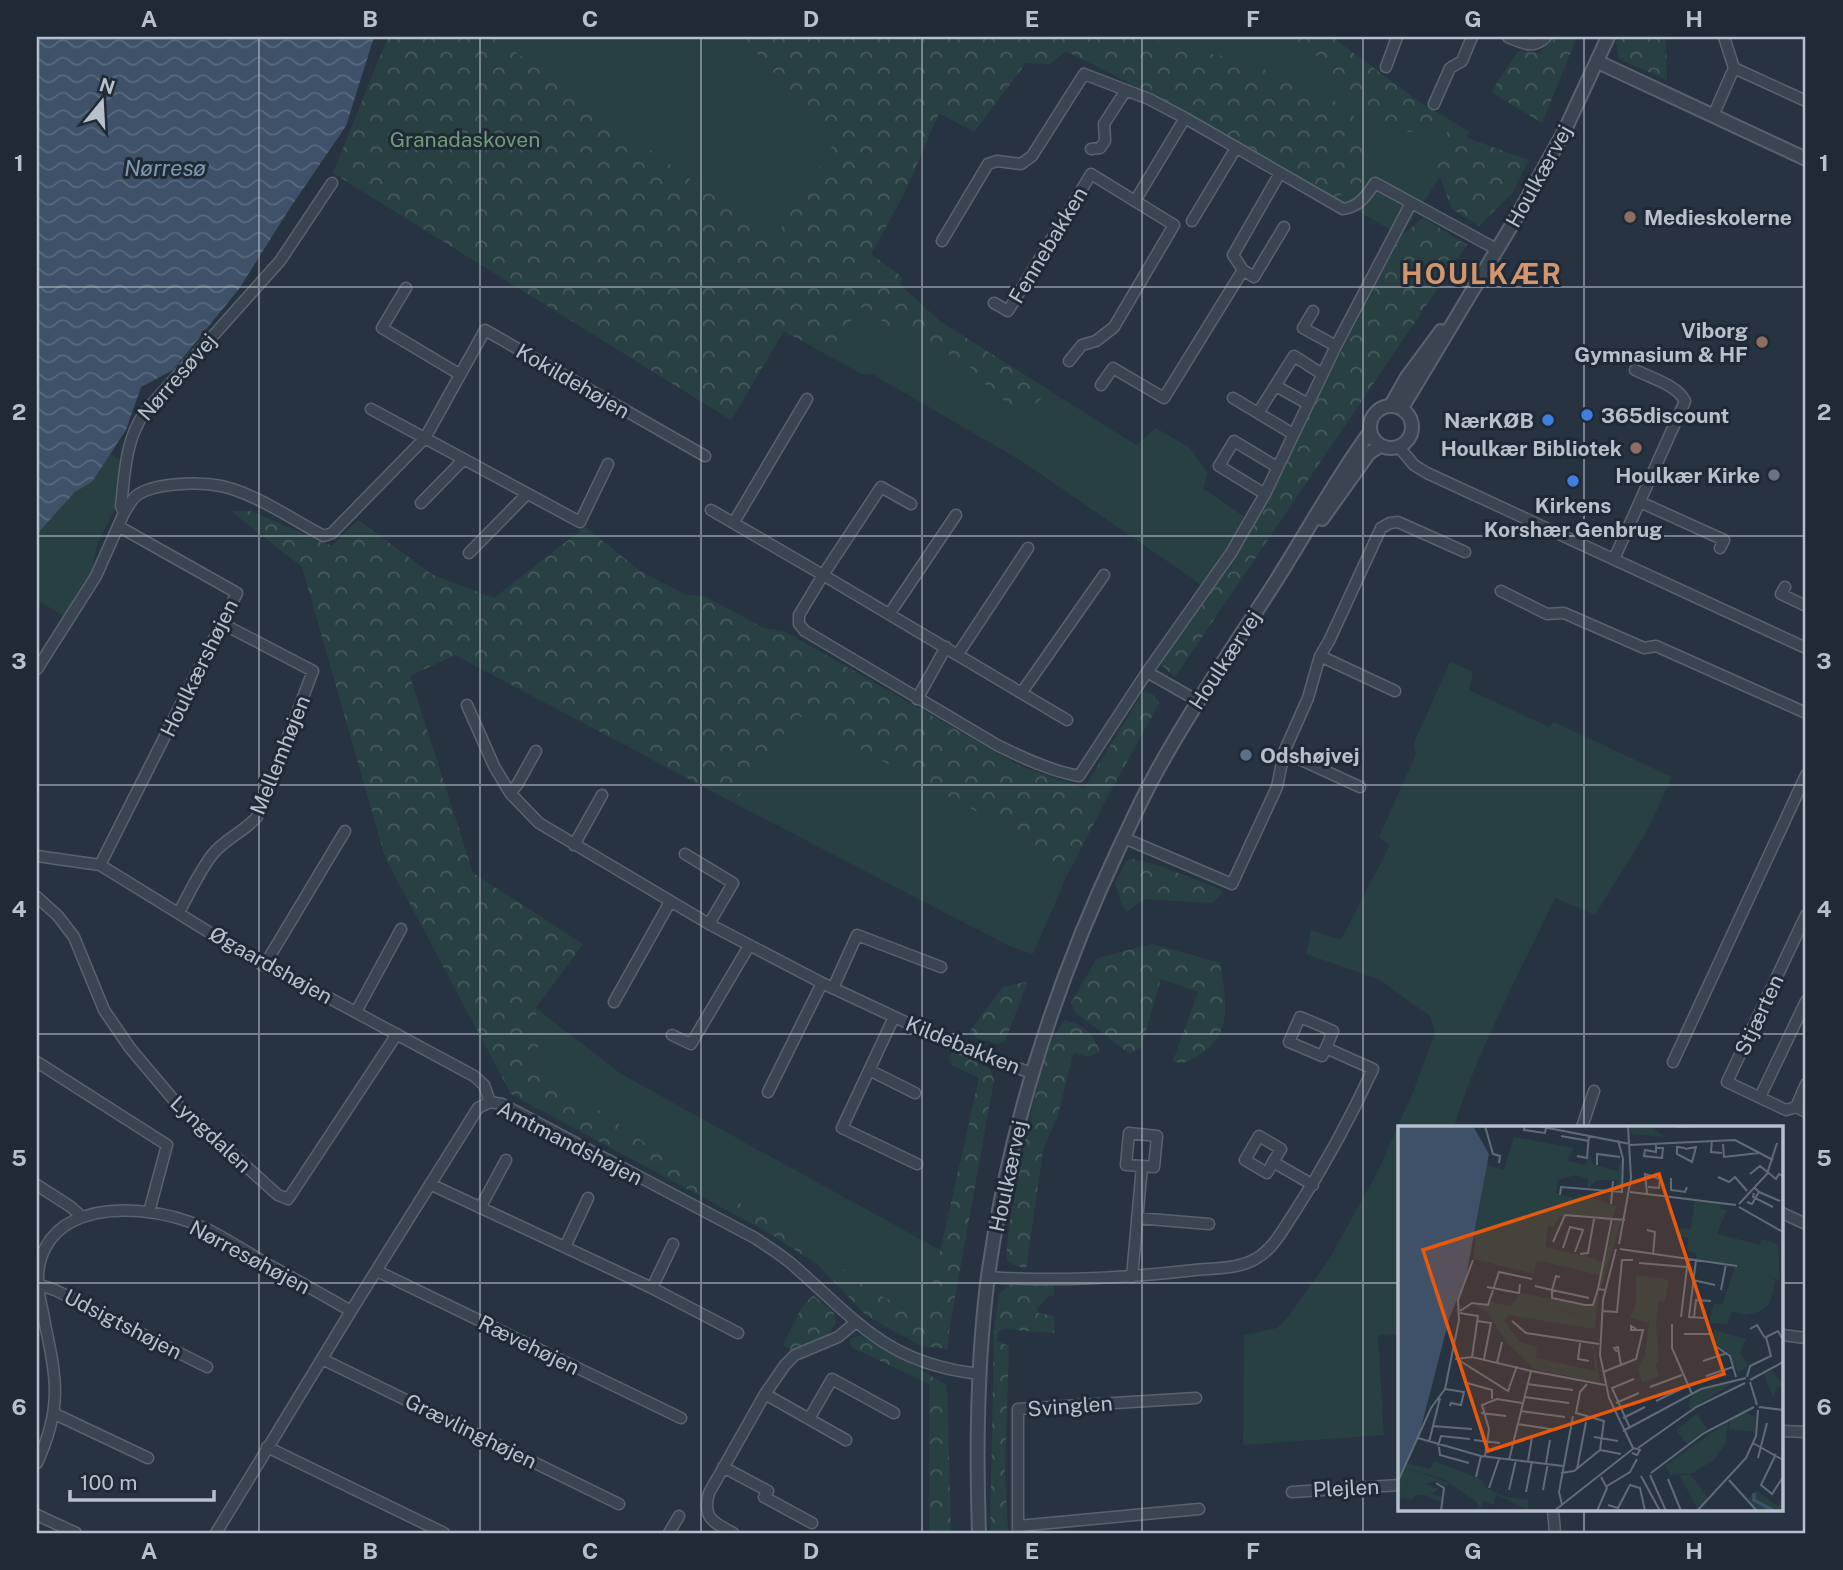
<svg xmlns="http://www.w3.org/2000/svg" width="1843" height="1570" font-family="'Public Sans',sans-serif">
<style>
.green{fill:#294042}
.forest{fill:url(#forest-crowns)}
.water{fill:url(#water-waves)}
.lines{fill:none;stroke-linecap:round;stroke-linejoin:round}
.minor-casing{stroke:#59636e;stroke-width:13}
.tertiary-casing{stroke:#59636e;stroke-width:16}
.minor{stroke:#3b4551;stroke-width:10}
.tertiary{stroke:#3b4551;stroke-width:12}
.grid{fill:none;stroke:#b8c0cb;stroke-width:2;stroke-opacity:0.55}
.education-dot{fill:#8d6e63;stroke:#202a36;stroke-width:2.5}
.shop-dot{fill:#3f7fe0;stroke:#202a36;stroke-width:2.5}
.worship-dot{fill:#6b7280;stroke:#202a36;stroke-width:2.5}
.service-dot{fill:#5c6f8a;stroke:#202a36;stroke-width:2.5}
.labels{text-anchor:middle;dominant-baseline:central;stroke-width:6;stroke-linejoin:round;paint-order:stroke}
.park-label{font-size:21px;fill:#709b79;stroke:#202a36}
.street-label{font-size:21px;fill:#b8c0cb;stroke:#202a36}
.poi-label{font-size:21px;font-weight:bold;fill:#b8c0cb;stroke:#202a36;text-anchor:end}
.water-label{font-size:23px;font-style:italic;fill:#8197b2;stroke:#202a36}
.district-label{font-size:28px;font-weight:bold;letter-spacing:2px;fill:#d3966c;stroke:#202a36}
.inset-river{fill:none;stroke:#3e5169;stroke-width:3.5}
.inset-road{fill:none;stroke:#616b78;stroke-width:2}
.view{fill:#e8590c;fill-opacity:0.15;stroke:#e8590c;stroke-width:3.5}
.inset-edge{fill:none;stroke:#b8c0cb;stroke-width:3.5}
.neatline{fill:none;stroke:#b8c0cb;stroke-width:2.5}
.grid-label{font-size:23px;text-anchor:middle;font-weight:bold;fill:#b8c0cb}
</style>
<defs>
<pattern id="forest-crowns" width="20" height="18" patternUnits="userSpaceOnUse" patternTransform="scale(1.75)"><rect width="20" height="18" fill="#294042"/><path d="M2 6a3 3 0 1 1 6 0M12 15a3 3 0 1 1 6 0" fill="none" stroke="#465a5c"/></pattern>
<pattern id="water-waves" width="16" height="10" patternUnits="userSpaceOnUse" patternTransform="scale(1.75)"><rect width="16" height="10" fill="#3e5169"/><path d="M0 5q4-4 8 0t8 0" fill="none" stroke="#58687d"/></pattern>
</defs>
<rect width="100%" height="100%" fill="#273341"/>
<path class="green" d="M388,37H1332L1418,101L1470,132L1401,236L1176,106L1066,51L1050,64L1026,63L974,132L939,113L905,192L871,254L902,277L900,285L941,322L1136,445L1156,428L1190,448L1208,474L1203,488L1253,523L1209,590L1023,462L872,374H862L784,331L731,420L333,173Z
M110,454L121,460L117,505L98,542L92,569L64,616L37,600V534L75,492L92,482Z
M1450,662L1473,672L1469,690L1549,727L1554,722L1672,777L1648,829L1595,915L1555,898C1520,973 1478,1048 1454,1127H1400V1334L1378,1335L1384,1435L1243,1445L1244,1335L1277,1328L1289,1316L1331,1256L1379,1169L1413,1092L1435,1033L1430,1016L1378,979L1306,954L1311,930L1341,940L1390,845L1379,837L1416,754L1414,743Z
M797,715L1011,830L1033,850L1041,868L1066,878L1033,954L1009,946L734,803Z
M536,1008L621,1074L940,1250L950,1332L874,1292L813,1247L672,1162L539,1068Z"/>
<path class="forest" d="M388,37H495L774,240L834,143L743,37H1142L1195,51L1240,59L1324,95L1350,111L1364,131L1369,175L1351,191L1334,197L1176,106L1066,51L1050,64L1026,63L974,132L939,113L905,192L871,254L902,277L900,285L941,322L1050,391L1026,412L996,396L969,366L951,355L922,347L857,305L836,360L784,331L731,420L333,173Z
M1288,37H1332L1418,101L1445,117L1428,133L1410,132L1373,122L1316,55Z
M1555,37H1577L1542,123L1491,92L1518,51L1539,53Z
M1618,37H1666L1667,80L1619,59L1616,42Z
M1448,131L1529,160L1513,192L1479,226L1452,209L1434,161Z
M1423,218L1467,245L1175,677L1160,664L1253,523L1401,236Z
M231,511H251L332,546L358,520L433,575L494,598L585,527L639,570L686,595L704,596L764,628L784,631L1020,766L1084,788L1144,691L1154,695L1159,703L1107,798L1066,878L1041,868L1033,850L1011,830L797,715L734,803L455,655L410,676L473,873L583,944L536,1008L539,1068L672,1162L813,1247L874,1292L925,1319L979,1078L951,1065L948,1058L953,1051L990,1069L994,1080L949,1331L948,1349L921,1346L867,1316L817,1264L769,1233L511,1094L385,857L302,567Z
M1131,859L1155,864L1222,890V894L1212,903L1145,899L1127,911L1122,906L1115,883L1126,861Z
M1152,944L1220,963C1225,998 1235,1033 1199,1055C1189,1061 1184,1065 1173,1061L1198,992L1161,979L1141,1047L1130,1054L1075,1012L1071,1003L1097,958Z
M1025,982L1027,984L1005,1041L998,1044L978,1039L970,1031L1003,987Z
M1064,1020C1083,1024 1094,1034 1100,1052L1088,1057L1076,1053L1073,1054L1058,1115L1043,1150L1026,1269L1008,1262C1000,1246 1039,1067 1050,1044C1054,1036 1060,1028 1064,1020Z
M1009,1285H1054V1295L1049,1296L1037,1309L1038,1313L1054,1316V1333L1004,1329L998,1332L997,1341L1009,1346L1005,1473L1008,1533H990L994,1332L999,1294Z
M813,1295L834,1313L836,1322L828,1335L792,1351L783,1345L802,1307Z
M860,1335L947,1385L951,1533H929V1384L851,1347L850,1339Z"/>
<path class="water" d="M37,37H374L346,126L290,208L239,289L173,370L141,387L126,430L92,482L75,492L37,534Z"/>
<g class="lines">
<defs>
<path id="minor" d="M1508,37C1523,43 1533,50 1546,37
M1386,67L1397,37
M1734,68L1806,101
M1434,104L1450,68L1462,61L1472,37
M1713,116L1734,68L1724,37
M1091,149L1100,148L1105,141L1104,124L1126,90
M1135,201L1185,118
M1192,221L1236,148
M942,241L988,164L997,161L1021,164L1032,156L1084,74L1149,99L1185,118L1343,209C1359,207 1366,196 1375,183L1498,250
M1243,270L1254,277L1284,227
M406,288L382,328L459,374
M994,303L1008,311L1091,174L1174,225L1114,327L1096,341L1082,345L1069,361
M1313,311L1303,328L1336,346
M1101,385L1113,368L1164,398L1243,270L1233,255L1280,173
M1276,386L1308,404
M1233,398L1258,413
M371,409L580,522L608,464
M1293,434L1258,413L1294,356L1322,374
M1399,447L1414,465L1427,473L1806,648
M1265,494L1219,466L1234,441L1277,467
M1640,502L1724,540L1720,548
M421,503L464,459
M911,504L881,487L823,575L1067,720
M711,510L823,575L799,615V624L805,631L997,745C1023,758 1051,771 1079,776L1147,672L1198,701
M124,513C128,507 131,500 136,496C154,482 200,482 221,486C255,493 293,520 324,536L332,533L425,438L485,330L705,456
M734,522L807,399
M469,553L527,494
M1614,559L1685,401C1677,385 1651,378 1635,370
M1785,587L1781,594L1806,606
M1501,591L1547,614L1564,613L1644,648L1656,646L1806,713
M890,613L956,515
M958,654L1028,548
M1320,656L1395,691
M37,669L96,576L124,513L121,506C125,472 125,442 144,413L280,261L332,183
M1147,672L1231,553L1265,494L1336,346L1411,203
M1022,692L1104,575
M917,699L946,647
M467,705L494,766L510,793L539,823L709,924L822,983L965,1050L1032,1073
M1284,752L1360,787
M510,793L517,785L536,751
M1124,838L1232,884L1277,787L1284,752L1308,698L1320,656L1329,641L1381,528L1390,523L1398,522L1465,552
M574,845L602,795
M685,854L733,883L709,924
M37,856L100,865L264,966L307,986L474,1076L484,1085L490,1102
M100,865L237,593L118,526
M37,897L58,916L74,937L104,1010L130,1048L178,1105L278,1195L288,1199L397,1034
M179,912C189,894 199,872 212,855C224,839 244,832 257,817L313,671L223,624
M1806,915L1727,1082L1786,1110L1796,1107L1806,1112
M264,966L345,831
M833,988L857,935L941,967
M614,1002L670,902
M356,1012L401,929
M894,1017L842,1128L917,1164
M672,1035L691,1044L749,946
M37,1062L167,1145L149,1212
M1673,1062L1806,775
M869,1070L915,1093
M768,1092L822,983
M1760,1097L1806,1001
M1796,1107L1806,1084
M1582,1127L1594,1091
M1273,1162L1267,1173L1245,1160L1259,1136L1281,1149L1273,1162L1313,1185
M430,1184L652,1288L738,1333
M37,1185L71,1207L82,1217
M480,1208L506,1160
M1782,1213L1806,1224
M1137,1218L1209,1224
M565,1247L588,1198
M377,1271L681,1418
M988,1277C1058,1282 1126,1278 1195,1270C1215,1268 1240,1269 1257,1258C1274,1248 1283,1229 1294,1213C1324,1167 1350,1119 1373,1069L1326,1048L1322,1056L1289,1042L1300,1017L1333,1031L1326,1048
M1132,1277L1142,1166L1154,1167L1157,1136L1129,1133L1126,1165L1142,1166
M37,1284L55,1290L207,1367
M652,1288L673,1244
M1782,1335L1806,1338
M322,1359L619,1504
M765,1394L846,1440
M55,1414L148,1458
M809,1419L832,1379L894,1413
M1782,1431L1806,1432
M267,1447L444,1533
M37,1463C62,1409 57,1380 45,1324C43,1310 38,1295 38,1282C37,1256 49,1233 73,1221C111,1202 169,1211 207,1229C227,1239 247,1252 267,1264C295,1279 323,1295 351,1311
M723,1467L768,1491L764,1497L812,1523
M1292,1492L1400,1485
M1553,1509L1555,1533
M37,1515L76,1533
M1018,1526L1199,1509
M216,1533L351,1311L478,1108L490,1102L502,1104L755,1238C768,1247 782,1255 794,1266C859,1323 888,1364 980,1374
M669,1533L679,1516
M733,1533C713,1522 702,1518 709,1493L765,1394L785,1365L795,1355L838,1337L855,1323
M1018,1533V1409L1196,1398"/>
<path id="tertiary" d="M1598,62L1806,159
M1391,405L1407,377L1441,331
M1370 427a21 21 0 1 1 42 0a21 21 0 1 1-42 0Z
M1402,408L1519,213L1564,132L1608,37
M1322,519L1369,453L1380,446
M979,1533C976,1448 977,1361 988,1276C1009,1126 1055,984 1119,848C1133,819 1146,789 1162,762C1196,701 1236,643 1274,584C1306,534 1334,481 1370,432"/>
</defs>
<use href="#minor" class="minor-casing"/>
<use href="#tertiary" class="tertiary-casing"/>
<use href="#minor" class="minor"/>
<use href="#tertiary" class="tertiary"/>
</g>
<path class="grid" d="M259,37V1533M480,37V1533M701,37V1533M922,37V1533M1142,37V1533M1363,37V1533M1584,37V1127M37,287H1806M37,536H1806M37,785H1806M37,1034H1806M37,1283H1400M1782,1283H1806M1584,1509V1533"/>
<g class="education-dot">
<circle cx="1630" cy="217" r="7"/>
<circle cx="1762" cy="342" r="7"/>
<circle cx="1636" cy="448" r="7"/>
</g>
<g class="shop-dot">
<circle cx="1587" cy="415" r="7"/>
<circle cx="1548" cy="420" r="7"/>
<circle cx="1573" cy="481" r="7"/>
</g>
<circle class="worship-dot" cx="1774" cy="475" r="7"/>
<circle class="service-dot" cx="1246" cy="755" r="7"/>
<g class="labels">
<g class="park-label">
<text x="465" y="139">Granadaskoven</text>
</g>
<g class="street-label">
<text transform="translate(1539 176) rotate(-61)">Houlkærvej</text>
<text transform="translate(1048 245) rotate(-59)">Fennebakken</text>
<text transform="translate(177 377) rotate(-49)">Nørresøvej</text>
<text transform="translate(573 381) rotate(30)">Kokildehøjen</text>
<text transform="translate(1225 660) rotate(-57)">Houlkærvej</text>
<text transform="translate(199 668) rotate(-64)">Houlkærshøjen</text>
<text transform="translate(280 755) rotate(-68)">Mellemhøjen</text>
<text transform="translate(271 965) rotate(29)">Øgaardshøjen</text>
<text transform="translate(1759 1015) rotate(-65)">Stjærten</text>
<text transform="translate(963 1045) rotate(22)">Kildebakken</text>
<text transform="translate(211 1134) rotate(43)">Lyngdalen</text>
<text transform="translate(570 1143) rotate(27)">Amtmandshøjen</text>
<text transform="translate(1008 1176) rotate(-78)">Houlkærvej</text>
<text transform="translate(250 1257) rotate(28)">Nørresøhøjen</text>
<text transform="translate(123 1324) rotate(27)">Udsigtshøjen</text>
<text transform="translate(529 1345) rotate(26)">Rævehøjen</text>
<text transform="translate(1070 1406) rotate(-4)">Svinglen</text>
<text transform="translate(471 1431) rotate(26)">Grævlinghøjen</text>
<text transform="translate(1346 1488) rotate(-3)">Plejlen</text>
</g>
<g class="poi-label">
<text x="1644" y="217" text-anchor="start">Medieskolerne</text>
<text x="1748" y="330">Viborg<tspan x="1748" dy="24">Gymnasium &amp; HF</tspan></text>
<text x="1601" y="415" text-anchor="start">365discount</text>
<text x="1534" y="420">NærKØB</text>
<text x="1622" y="448">Houlkær Bibliotek</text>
<text x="1760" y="475">Houlkær Kirke</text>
<text x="1573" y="505" text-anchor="middle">Kirkens<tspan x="1573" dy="24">Korshær Genbrug</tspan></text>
<text x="1260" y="755" text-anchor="start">Odshøjvej</text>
</g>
<g class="water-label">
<text x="165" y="167">Nørresø</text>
</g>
<g class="district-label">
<text x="1482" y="273">HOULKÆR</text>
</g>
</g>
<g transform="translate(1398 1126)">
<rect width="385" height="385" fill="#273341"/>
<path d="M116,11L176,22L169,35L188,39L191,28L195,38L215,44L219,45L224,32V64L219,65V54H199L190,62V53L178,49L160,54L158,68L177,72L181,68L218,80L214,96L164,87L155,101L150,100L147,121L196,132L207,139L204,150L139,134L136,148L76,111L88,39L106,44ZM296,75L323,78L322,83L329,84L319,108L359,118L378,128L372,151L378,155L371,179L360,186L347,189L334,185L329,198L311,197L316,177L324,179L338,139L298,133V127L289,125L291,112L281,110L282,102L293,103ZM238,149L271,154L267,175H261L258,198L261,236L257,238L261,250L244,257L240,243L247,229L251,197L232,192L238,175ZM157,183L198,192L197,203L152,196ZM316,204L348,213L342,227L350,239L341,247L330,226L317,218ZM135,231L197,245L202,255L138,238ZM374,245L385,257V265L380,259L375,271L366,248ZM342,253L293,283L290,279L295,268L304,263ZM348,286L358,291L357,306L331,303L332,294ZM299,288L309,303L289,318L278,304ZM330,295L328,316L316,334L294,347L273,349L267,340ZM13,343L51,357L49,361L38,355L26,358L41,363L33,368L44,371L43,376L27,369H17L14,374L4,372ZM292,348L310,372L300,384L282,350ZM358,365L380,380L385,366V385H360L350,373Z" fill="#294042"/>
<path d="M232,0H252L268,11L233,8ZM88,39L106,44L105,51L137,63L177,72L181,68L215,79L206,83L190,75L168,80L121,69L120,76L142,85L146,79L168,82L186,80L202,82L207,90H159L155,101L150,100L147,120L176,131L173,134L148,128L147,136L139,134L136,148L75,133ZM92,66L101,69L118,96L137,108L134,123L89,108L91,87L103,90L104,83L91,75ZM216,93L223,95L203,162L201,161ZM364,113L380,118L382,155L371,151L378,129L360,122ZM201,165L198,192L157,183L152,196L111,189L106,194L122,216L139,221L138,238L198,254L195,222L190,220H196L202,257L136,243L110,218L87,184L76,180L93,176L113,180L122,167L196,180ZM37,335L84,354L88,362L105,370L130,374V384L98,368L96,379L86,375L81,385L79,376L47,354L13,343L0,382V358L9,337L32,343Z" fill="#294042" fill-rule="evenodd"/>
<path d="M0,0H75L91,28L68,151L51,193L22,306L0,352Z" fill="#3e5169"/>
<path class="inset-river" d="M356,367V374L376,385"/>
<path class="inset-road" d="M87,0L95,28L102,30L101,37M127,0L126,4L147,7L148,2M140,0L232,18M279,1L301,0M163,10L191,15M314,14L313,26L324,27M325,18L326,31L361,27M232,19L337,14L375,34M258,22H265L264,32L246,30L247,24L258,26V17M287,23L298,21L294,36L279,28V21L287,22M179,30L189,32L191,9M199,39V28L222,31M352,48L362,40L378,53L381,48L385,50M320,51L331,56L337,51L349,65M273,52V64L287,66L289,61M232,66L338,79M361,66L382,75M356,67L355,71L375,81M249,68L247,48L262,53L261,62L250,61M162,69L163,61L224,66L225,33L220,14M349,76L354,78L361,66L356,61M213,78L215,55M341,78L369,48L379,17M341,81L385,106M249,104L257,106L255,129M155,116L167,89L227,94M221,118L233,52L230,0M165,122L172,101L185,104L177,126M218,123L205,174L202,229L211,272L235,322M222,123L339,140M182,128L190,127L196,93M298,134L291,191L308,192M241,137L289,141M162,151L158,150L154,164L191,172M295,154L317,159M137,160L154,164V172L187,179H195L200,163L207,164M89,161L121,167L122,158M200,163L214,92M323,164L328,138M62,185L74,177L90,179L101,146L134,153M204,185L219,186L224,134H235M62,187L80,190L74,231M283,191L290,133M296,191L298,174L313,175M79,195L93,197L86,233M114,195L128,207L201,218M274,198V222L294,268M352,203L359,199L367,212M286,208H314L316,219L332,230L338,251M182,217L180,233L191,235M219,226L216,222L220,221L223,240M57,233L74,231L133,245M59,233L110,265L119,240M305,235L329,227M99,237L104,216M205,246L238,233L245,204H233V200L238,203M308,250L335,241M349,251L352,240L373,230L368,211L380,205L385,214M352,254L385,236M352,256L359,279M69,257L94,264V273M129,258L175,264M252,261L284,249M47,263L66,266L63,279L53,277L52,280M126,271L171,277M258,275L289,260M218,277L241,267M361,281L385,284M123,285L167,291M83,287L108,290M225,292L247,281M119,298L159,304M34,300L74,303M232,302L214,262L236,253M225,305L303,263L348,252M196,311L220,315M20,312L83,330L165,340M76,314L102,317M31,316L42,272M355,317L385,334M40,320L43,310L72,313M41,321L42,329L71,337M240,322L298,281L347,257M202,324L223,328M378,328L363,359L374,368L385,351M87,331L91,303L84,279L99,273L124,277M360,332L369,297M111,334L133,245L207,259M130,335L134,311M148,337L152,314M179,343L188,296M163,347L176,345L202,324L206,295L178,287L182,266L189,258M253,347L306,307L356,281M252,349L268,385M243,350L262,385M78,351L83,330M270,353L283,385M331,354L359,385M0,355L33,282L47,263L61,194L60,174L75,134M38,357L46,362L43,385M209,360L232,346L239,333M91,362L101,333M111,364L118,334M145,364L150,337M128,366L134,335M164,379L161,366L175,290M210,379L220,382L232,359L242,362L247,385M156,385L236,322L242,324L239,329L234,327M199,385L209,362L203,351M299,385L348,332L358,310L360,284"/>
<path class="view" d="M261,48L326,248L90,325L25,124Z"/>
<rect width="385" height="385" class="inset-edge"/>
</g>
<rect width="1843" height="1570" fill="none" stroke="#202a36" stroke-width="77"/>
<g transform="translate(102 102) rotate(18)" stroke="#202a36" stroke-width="5" paint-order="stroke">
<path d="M0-5L12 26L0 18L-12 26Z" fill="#b8c0cb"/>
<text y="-10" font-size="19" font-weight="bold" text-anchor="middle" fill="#b8c0cb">N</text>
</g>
<path d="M70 1490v10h144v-10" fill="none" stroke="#b8c0cb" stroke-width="3.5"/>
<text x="80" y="1490" font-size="21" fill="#b8c0cb" stroke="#202a36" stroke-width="5" paint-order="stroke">100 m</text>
<rect x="38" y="38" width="1766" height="1494" class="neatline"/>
<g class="grid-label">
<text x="149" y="27">A</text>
<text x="370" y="27">B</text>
<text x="590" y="27">C</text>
<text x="811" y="27">D</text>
<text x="1032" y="27">E</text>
<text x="1253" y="27">F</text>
<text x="1473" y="27">G</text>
<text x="1694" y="27">H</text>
<text x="19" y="171">1</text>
<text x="1824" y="171">1</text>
<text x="19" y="420">2</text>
<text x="1824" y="420">2</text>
<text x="19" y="669">3</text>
<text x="1824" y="669">3</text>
<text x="19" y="917">4</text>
<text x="1824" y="917">4</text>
<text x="19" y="1166">5</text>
<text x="1824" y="1166">5</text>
<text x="19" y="1415">6</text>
<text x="1824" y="1415">6</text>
<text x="149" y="1559">A</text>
<text x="370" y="1559">B</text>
<text x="590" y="1559">C</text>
<text x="811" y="1559">D</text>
<text x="1032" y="1559">E</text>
<text x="1253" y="1559">F</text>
<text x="1473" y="1559">G</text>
<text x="1694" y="1559">H</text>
</g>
</svg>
